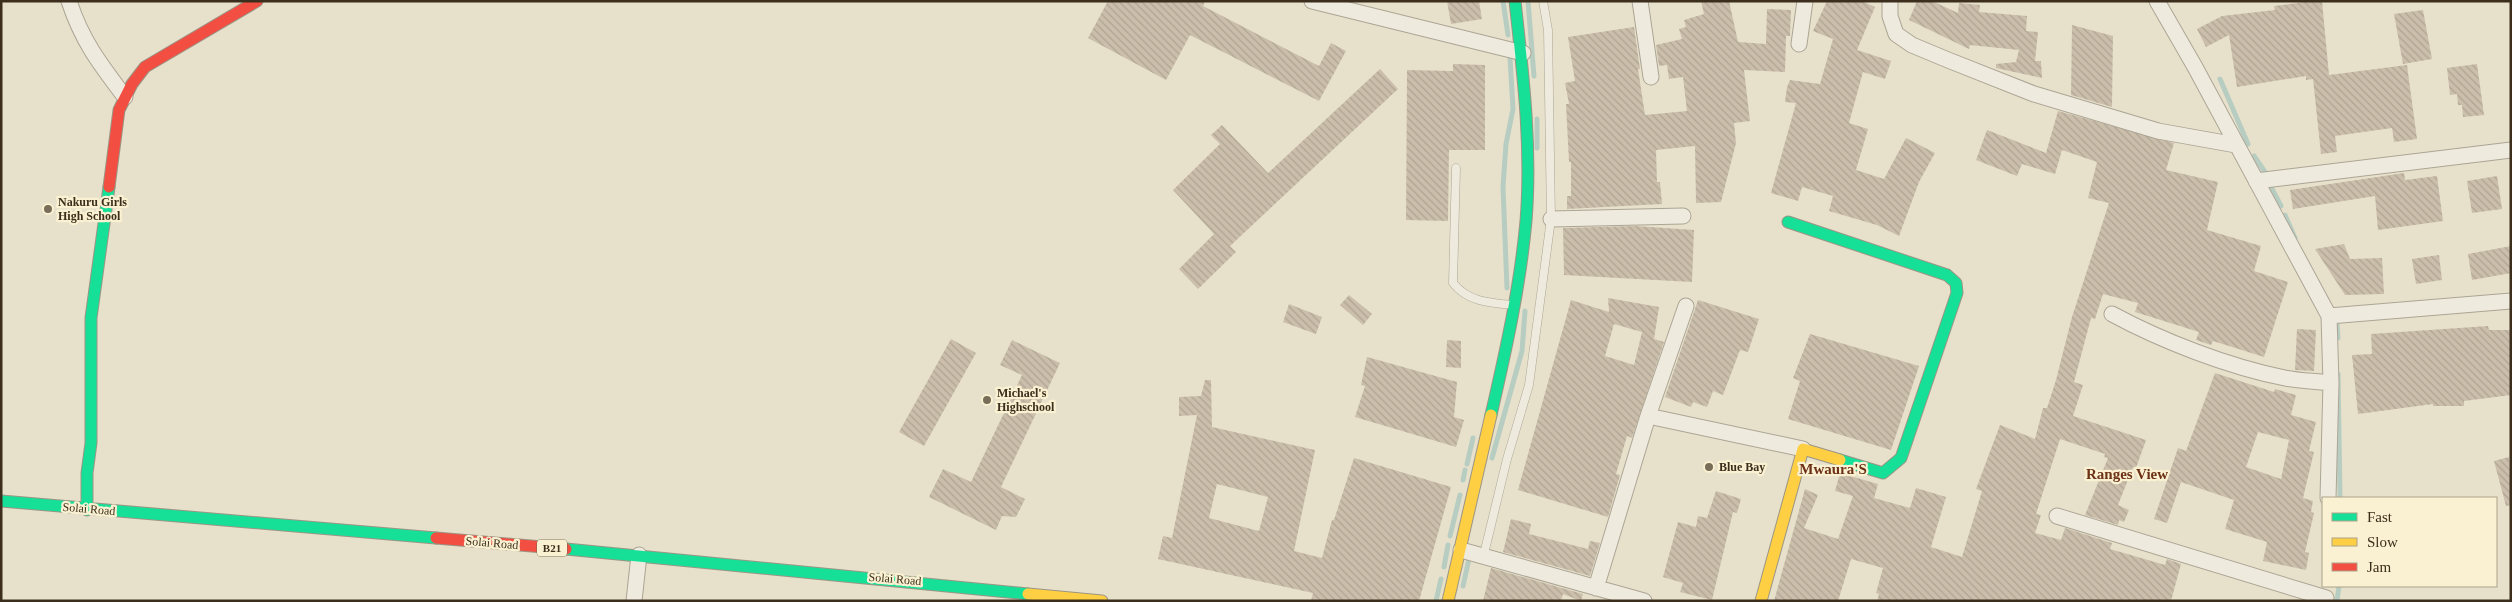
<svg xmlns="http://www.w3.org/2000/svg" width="2512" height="602" font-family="Georgia,serif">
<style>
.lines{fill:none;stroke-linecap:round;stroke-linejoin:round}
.stream{stroke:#b7cdc1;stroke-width:5}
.building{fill:url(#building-back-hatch);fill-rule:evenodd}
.lane-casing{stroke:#aca595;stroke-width:9}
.street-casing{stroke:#aca595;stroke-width:17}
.fast-casing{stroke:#9b9585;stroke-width:13}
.slow-casing{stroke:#9b9585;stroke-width:13}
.jam-casing{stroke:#9b9585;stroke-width:13}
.lane{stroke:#eeeade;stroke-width:8}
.street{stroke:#eeeade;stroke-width:15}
.fast{stroke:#16e098;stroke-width:11}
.slow{stroke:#ffcf43;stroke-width:11}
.jam{stroke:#f24e42;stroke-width:11}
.poi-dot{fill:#786d59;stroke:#f9f1d1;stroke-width:2}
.labels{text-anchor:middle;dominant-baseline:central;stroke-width:4.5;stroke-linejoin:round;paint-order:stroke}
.shield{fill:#f9f1d1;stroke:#756852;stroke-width:1}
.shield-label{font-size:11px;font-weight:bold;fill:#3c2e1c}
.poi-label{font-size:12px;font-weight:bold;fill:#3c2e1c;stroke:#f9f1d1;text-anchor:start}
.street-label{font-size:12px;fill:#3c2e1c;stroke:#f9f1d1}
.quarter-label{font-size:15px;font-weight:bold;fill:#6d3117;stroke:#f9f1d1}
</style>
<defs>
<pattern id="building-back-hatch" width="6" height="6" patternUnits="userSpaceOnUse" patternTransform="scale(1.25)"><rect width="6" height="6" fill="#cbbfac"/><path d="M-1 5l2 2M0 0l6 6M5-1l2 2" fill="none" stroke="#afa493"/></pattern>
</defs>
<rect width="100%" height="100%" fill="#e7e1cb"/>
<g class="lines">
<path class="stream" d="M1503,1L1508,35
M1528,1L1534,76
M2220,79L2248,144
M1537,119V148
M2254,156L2265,172
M2271,187L2281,206
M2285,215L2295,238
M1507,288L1503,187L1506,144L1513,109L1510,58
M2337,324L2338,338
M2338,374L2340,498
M1492,458L1522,351L1525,311
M1467,464L1473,438
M1463,480L1465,470
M1450,536L1460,495
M1444,567L1448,545
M1463,586L1469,559
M1436,601L1441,579
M2337,601L2339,586"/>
</g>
<path class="building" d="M1108,1H1205L1203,6L1319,66L1331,43L1346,51L1319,101L1190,35L1166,80L1088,38Z
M1447,1H1479L1482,19L1451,24Z
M1701,1H1729L1738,42L1766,44L1767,9L1791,10L1790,36H1786L1785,72L1744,70L1750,121L1734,123L1736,143L1721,202L1696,203L1695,146L1656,150L1657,182H1660L1662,204L1567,209V196H1571V162H1569L1566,104H1569L1565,83L1575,81L1568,37L1634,27L1640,69H1638L1645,115L1687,111L1683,77L1669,79L1667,65L1659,66L1656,45L1682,39L1679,29L1686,27L1684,20L1704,14Z
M1827,1H1862L1875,7L1857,50L1891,61L1885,79L1863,72L1849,123L1868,129L1856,170L1884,179L1906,138L1935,153L1919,182L1899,236L1877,225L1829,211L1833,196L1802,187L1798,201L1771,193L1796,103L1785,102L1787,87L1790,80L1820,84L1833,39L1813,31Z
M1917,1H1932L1958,13L1959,3L1980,5L1979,12L2027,16L2026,31L2038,32L2035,61H2041L2042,78L1996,68V64L2016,62L2019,50L1970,45L1969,49L1909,20Z
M2312,1H2322L2329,75L2407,65L2417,139L2394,142L2392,128L2335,136L2337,152L2321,154L2313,79L2306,80V76L2237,87L2229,35L2206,47L2197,29L2222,16L2275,10L2274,6Z
M2423,10L2432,59L2403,64L2394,14Z
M2072,25L2113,36L2112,107L2071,95Z
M1453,64L1485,65V150H1449L1448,221L1406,220L1407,70L1453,71Z
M2477,64L2484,115L2463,117L2462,105H2458L2457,94L2450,95L2447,68Z
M1380,69L1398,89L1230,246L1236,252L1198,289L1179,269L1214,234L1173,190L1220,144L1211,135L1222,125L1268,173Z
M2058,111L2174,143L2166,170L2218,182L2207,230L2261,246L2254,271L2288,282L2264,357L2213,341L2211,345L2196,340L2199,332L2135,312L2138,303L2103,294L2095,319L2091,318L2074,382L2083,385L2073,416L2146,440L2136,468L2133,467L2118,505L2129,510L2124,522L2119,520L2118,525L2085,515L2108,458L2104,457L2105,454L2060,439L2036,514L2041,515L2035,533L2061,540L2065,528L2112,543L2110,549L2165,565L2167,559L2181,564L2171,601H1877L1879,594L1876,593L1883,568L1851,559L1838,601H1774L1805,489L1818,495L1804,528L1838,539L1853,496L1835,491L1840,473L1878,484L1874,498L1910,508L1916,488L1946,497L1931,547L1962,557L1982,491L1976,489L2000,425L2035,439L2043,408H2047L2056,380L2072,317L2109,203L2088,198L2097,162L2062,150L2055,174L2022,164L2017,176L1976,160L1987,130L2046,153Z
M2404,173L2405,180L2437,176L2443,221L2378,230L2375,196L2293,209L2290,190Z
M2497,176L2502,209L2472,213L2467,181Z
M1635,226L1694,230L1692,282L1564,275L1563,228Z
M2344,244L2350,259L2382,258L2384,294L2345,295L2315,249Z
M2511,246V273L2472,280L2468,254Z
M2439,255L2442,280L2416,284L2412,259Z
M1349,295L1372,314L1363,325L1340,305Z
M1608,298L1659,307L1654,339L1664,342L1632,438L1627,436L1616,474L1620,475L1608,517L1518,490L1571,300L1609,312ZM1614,324L1642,332L1634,365L1605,356Z
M1698,300L1759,319L1748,352L1740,350L1723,395L1713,391L1707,407L1693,402L1691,407L1665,397Z
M1289,304L1322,317L1316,334L1283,322Z
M2488,326L2489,330H2511V395L2464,401V406H2433V404L2358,414L2352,355L2372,354L2371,334Z
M2297,329L2316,330L2314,371L2295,370Z
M1810,334L1919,366L1891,450L1788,419L1800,381L1793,378Z
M951,339L976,353L924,446L899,432Z
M1012,340L1060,363L1001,487L1025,499L1016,517L1002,516L996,530L929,497L943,469L971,482L1022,375L1000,365Z
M1447,340L1461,341V368L1446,367Z
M1367,357L1457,382L1454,417L1464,420L1456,447L1355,417L1365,386L1361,385Z
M2215,373L2274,392L2275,389L2296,395L2291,415L2316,422L2309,451L2314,452L2303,498L2313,501L2311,512L2314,513L2305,552L2309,553L2306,570L2263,561L2267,542L2225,529L2234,500L2181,482L2167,523L2154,519L2178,448L2186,451ZM2258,432L2289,440L2281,479L2246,467Z
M1205,380H1211L1212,427L1315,450L1294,551L1322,558L1332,520H1334L1354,458L1451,487L1419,601H1311L1313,593L1158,559L1163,536L1172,538L1197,415L1179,416V397L1201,396ZM1217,484L1268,497L1259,531L1209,518Z
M2509,457L2511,505L2506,506L2494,461Z
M1716,491L1741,499L1737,513L1733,512L1712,600L1680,592L1683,583L1663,577L1678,522L1696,527L1698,516L1707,518Z
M1511,519L1531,524L1529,534L1588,549L1590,541L1600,543L1590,576L1503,552Z
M1491,568L1583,594L1581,601L1563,594L1561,601H1483Z"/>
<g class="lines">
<defs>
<path id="lane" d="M1456,168L1453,283C1468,302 1490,303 1514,305
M1484,554L1507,459L1529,385L1551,219L1548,30L1543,1"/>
<path id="street" d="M69,1C82,41 100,64 125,97
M1312,1L1523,53
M1640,1L1651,77
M1890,1V16L1896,34L1912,45L1948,60L2034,94L2158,131L2236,145
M2157,1L2195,67L2329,316L2331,383L2328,498
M1799,44L1805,1
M2256,181L2511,150
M1551,219L1683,216
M2112,314C2162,341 2229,367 2285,378C2300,381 2316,381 2331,383
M2329,316L2511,301
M1648,416L1803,449
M2057,516L2326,598
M1461,550L1644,601
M1596,588L1648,416L1686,306
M634,601L639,555"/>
<path id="fast" d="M1788,222L1947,275L1956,283L1957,293L1901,458L1883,473L1840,460
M1491,415C1506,350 1520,287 1526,221C1532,147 1523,74 1515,1
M1,501L436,538
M87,510V473L91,443V318L109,187
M566,549L1028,594"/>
<path id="slow" d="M1028,594L1102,601
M1448,601L1491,415
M1761,601L1803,449L1840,460"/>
<path id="jam" d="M109,187L119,110L132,84L145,67L257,1
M436,538L566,549"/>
</defs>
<use href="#lane" class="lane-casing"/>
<use href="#street" class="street-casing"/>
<use href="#fast" class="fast-casing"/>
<use href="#slow" class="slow-casing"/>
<use href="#jam" class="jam-casing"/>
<use href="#lane" class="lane"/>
<use href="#street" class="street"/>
<use href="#fast" class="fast"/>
<use href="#slow" class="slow"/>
<use href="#jam" class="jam"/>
</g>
<g class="poi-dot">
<circle cx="48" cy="209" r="5"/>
<circle cx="987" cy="400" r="5"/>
<circle cx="1709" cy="467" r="5"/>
</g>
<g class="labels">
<rect class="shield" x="537" y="539.5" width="30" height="17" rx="4"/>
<g class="shield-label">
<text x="552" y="548">B21</text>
</g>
<g class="poi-label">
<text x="58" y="202">Nakuru Girls<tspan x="58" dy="14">High School</tspan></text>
<text x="997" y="393">Michael's<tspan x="997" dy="14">Highschool</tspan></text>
<text x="1719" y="467">Blue Bay</text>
</g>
<g class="street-label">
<text transform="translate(89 509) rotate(5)">Solai Road</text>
<text transform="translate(492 543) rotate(5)">Solai Road</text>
<text transform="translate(895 579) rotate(5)">Solai Road</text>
</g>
<g class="quarter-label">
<text x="1833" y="469">Mwaura'S</text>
<text x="2127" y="474">Ranges View</text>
</g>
</g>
<rect width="2512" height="602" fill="none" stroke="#3c2e1c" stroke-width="5"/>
<rect x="2322" y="497" width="175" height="90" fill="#f9f1d1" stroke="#ada389"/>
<rect x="2332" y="513" width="25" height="8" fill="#16e098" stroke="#ada389"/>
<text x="2367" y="522" font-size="15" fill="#3c2e1c">Fast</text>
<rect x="2332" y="538" width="25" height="8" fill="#ffcf43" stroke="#ada389"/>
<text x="2367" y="547" font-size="15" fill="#3c2e1c">Slow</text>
<rect x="2332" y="563" width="25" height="8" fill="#f24e42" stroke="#ada389"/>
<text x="2367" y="572" font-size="15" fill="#3c2e1c">Jam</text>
</svg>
